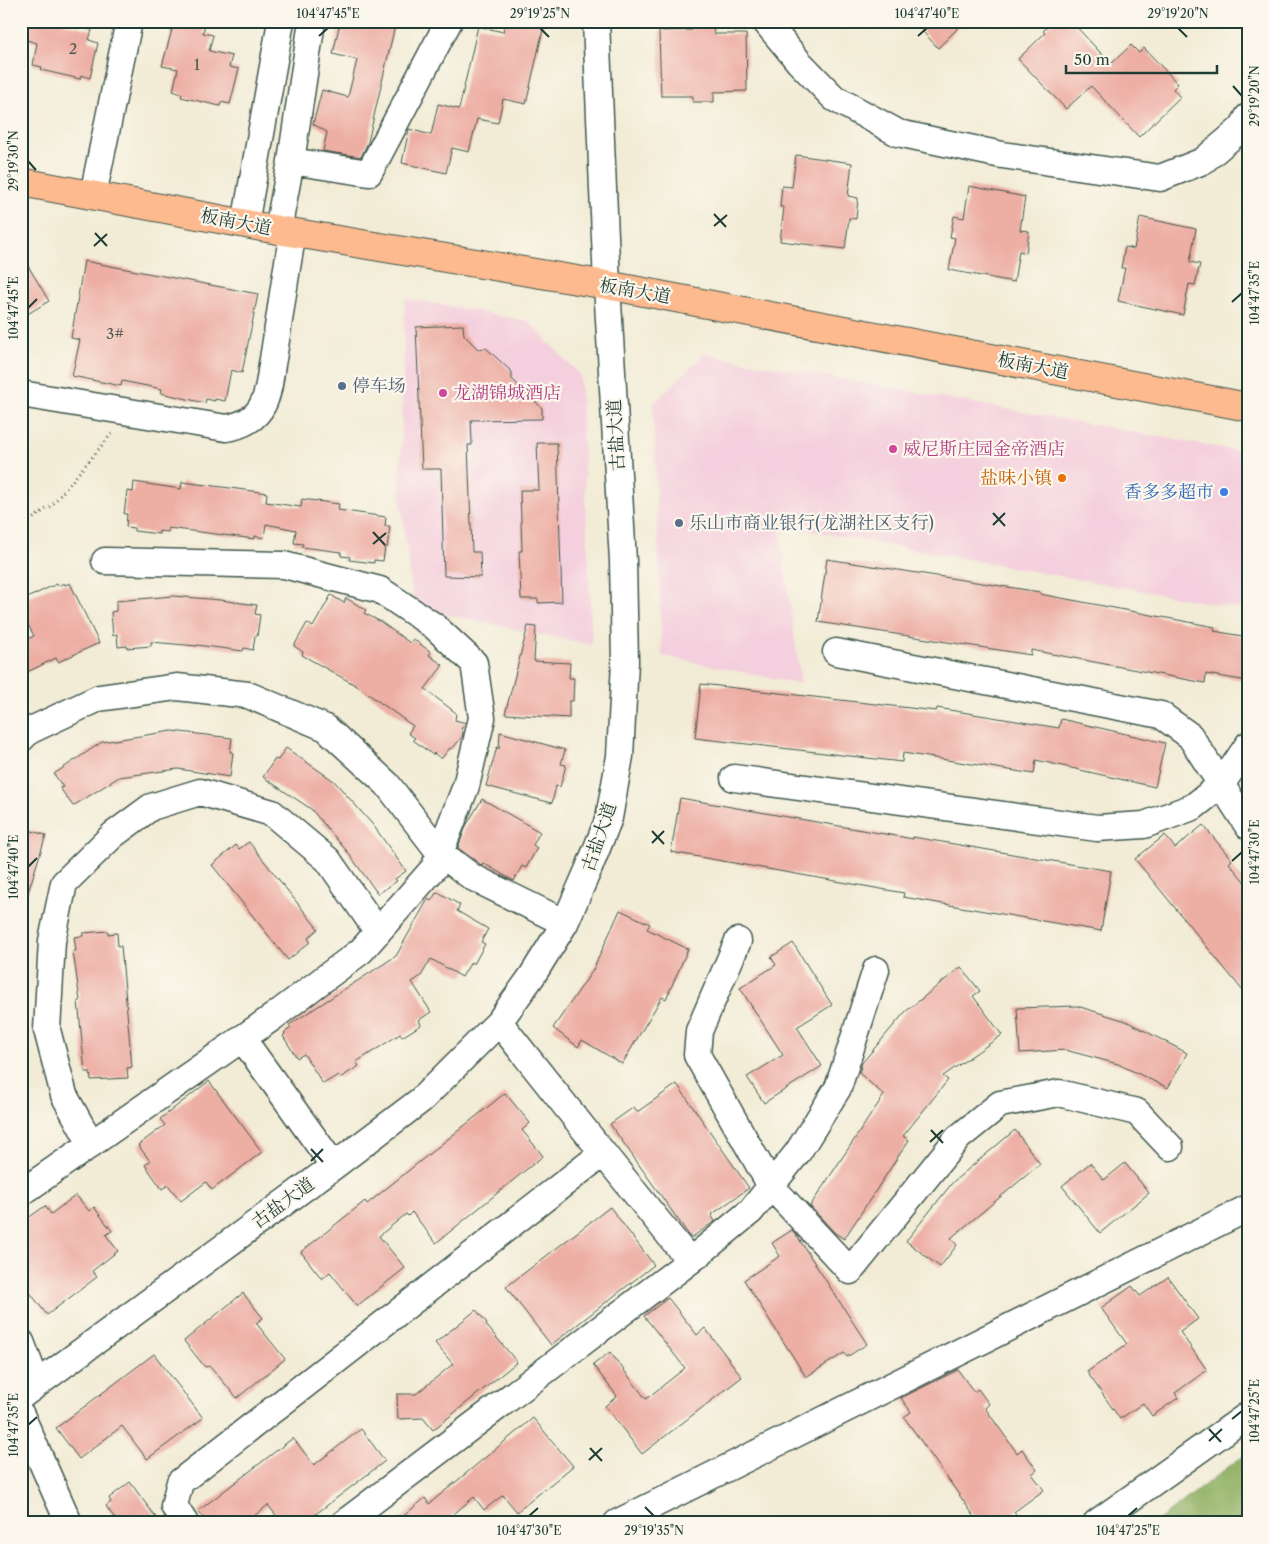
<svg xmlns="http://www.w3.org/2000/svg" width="1269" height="1544" font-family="'Libre Caslon Text','Noto Serif SC',serif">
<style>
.built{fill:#f4cfdd}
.forest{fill:#90b062;stroke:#58764b}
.building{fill:#edaea4}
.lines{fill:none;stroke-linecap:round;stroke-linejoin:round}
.minor-casing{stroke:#3f574c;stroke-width:29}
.major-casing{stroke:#3f574c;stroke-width:30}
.path{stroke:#3f574c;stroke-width:3;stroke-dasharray:1 4;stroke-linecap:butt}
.minor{stroke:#fff;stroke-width:26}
.major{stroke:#fcba8e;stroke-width:28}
.ticks{fill:none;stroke:#1f3d34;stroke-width:2}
.service-dot{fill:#5c6f8a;stroke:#fbf7ec;stroke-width:2}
.hotel-dot{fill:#d1479c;stroke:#fbf7ec;stroke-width:2}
.food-dot{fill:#e8710a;stroke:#fbf7ec;stroke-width:2}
.shop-dot{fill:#3f7fe0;stroke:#fbf7ec;stroke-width:2}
.labels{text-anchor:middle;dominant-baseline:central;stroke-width:4.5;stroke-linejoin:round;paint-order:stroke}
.number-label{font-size:15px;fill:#525950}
.street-label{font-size:18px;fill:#1f3d34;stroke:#fbf7ec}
.service-label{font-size:18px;fill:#4e5e75;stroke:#fbf7ec;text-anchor:start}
.hotel-label{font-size:18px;fill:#b23c85;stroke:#fbf7ec;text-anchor:start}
.food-label{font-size:18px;fill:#c56008;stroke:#fbf7ec;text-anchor:end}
.shop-label{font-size:18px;fill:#366cbe;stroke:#fbf7ec;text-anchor:end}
.neatline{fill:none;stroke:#1f3d34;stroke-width:2}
.ticks-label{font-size:12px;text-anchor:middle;fill:#1f3d34}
</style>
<rect width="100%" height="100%" fill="#fbf7ec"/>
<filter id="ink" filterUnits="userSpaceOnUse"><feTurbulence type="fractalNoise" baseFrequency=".02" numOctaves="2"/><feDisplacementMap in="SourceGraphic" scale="10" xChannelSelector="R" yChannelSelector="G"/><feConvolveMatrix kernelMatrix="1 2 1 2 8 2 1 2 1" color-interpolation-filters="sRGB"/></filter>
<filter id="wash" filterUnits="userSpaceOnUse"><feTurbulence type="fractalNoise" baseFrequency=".0096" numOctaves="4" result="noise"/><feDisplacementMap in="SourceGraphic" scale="20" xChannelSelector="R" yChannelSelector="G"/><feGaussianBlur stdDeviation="1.12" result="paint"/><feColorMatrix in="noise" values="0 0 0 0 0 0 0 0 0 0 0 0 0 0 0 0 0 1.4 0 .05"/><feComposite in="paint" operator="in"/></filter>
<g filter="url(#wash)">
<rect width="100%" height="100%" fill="#f2ecd6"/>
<path class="built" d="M405,298L528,321L580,375L592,645L414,608L400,494Z
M704,354L1248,453V610L779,525L801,684L662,656L653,404Z"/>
<path class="forest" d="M1248,1452V1523H1155Z"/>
<g id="blocks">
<path class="building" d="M27,21H64V23L92,30L89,40L98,43L90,78L81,75L80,79L41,70L42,67L33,65L37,43L23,39Z
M182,21H193L205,24L203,33L213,35L209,51L232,56L229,67L239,69L230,104L221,102L220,106L181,97L182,94L173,91L178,69L162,66L173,26L181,28Z
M353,21H396L368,142L361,157L323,151L327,132L313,124L322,90L348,97L357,60L333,54L340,22L352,25Z
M505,21H545L526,104L503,99L498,123L477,119L469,152L452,148L446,173L402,163L409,129L431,135L438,104L459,109L478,26L503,32Z
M913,21H965L938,48Z
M1054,21H1071L1111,64L1131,45L1139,53L1144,48L1178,84L1173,89L1180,97L1139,137L1091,86L1066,109L1018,59L1045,33L1043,31Z
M713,25L714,34H746L747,91L714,92V102H693V96H661L659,31L693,30L692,26Z
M796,155L852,163L848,196L858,198L856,219L849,218L845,249L780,241L784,207H780L782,186L792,187Z
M969,186L1025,197L1020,230L1029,231L1026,253L1019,251L1014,282L949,270L955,238L950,237L954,216L964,218Z
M1140,217L1196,229L1190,262L1200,264L1195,285L1189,284L1183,315L1118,301L1125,268H1121L1125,247L1134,249Z
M21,254L49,301L21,318Z
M84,261L258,294L242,373L231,370L225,401L215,399V401L206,399L205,403L161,393L162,389L122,381L121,386L72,376L80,340L71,338Z
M463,325L464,335L478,349L486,348L512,372V379L542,408V419L471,420L472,445H468L472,552H480L481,577L444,576L441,469H422L416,327Z
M537,443H557L562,602L538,603V599H521L519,551H522L520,490H539Z
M134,482L181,489L182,482L230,488L267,493L266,502L301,507L302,499L339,504L338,510L386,517L385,526H390L387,548L385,547L383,561L374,560V563L349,560L350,557L341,556V552L302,547L303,544L294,543L296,530L266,524L264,538L255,536V539L168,528V532L159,531V534L134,531V528L126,527L127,514H124L127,491L133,492Z
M827,559L1040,592V594L1215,627L1214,631L1248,637V681L1206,674L1205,683L1031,650V655L818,622Z
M64,583L65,585L70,583L99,643L58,662L56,658L21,675V642L34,636L21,611V603L28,600L27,598L50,587L57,584L58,586Z
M331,595L344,603L346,598L366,610L364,613L381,622L410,643L413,639L431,652L429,655L443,665L425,689L456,713L455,720L466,723L461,729L463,731L462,737L452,749L450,748L441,759L434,753L433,755L413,740L415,738L408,733L413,726L357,686L302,655L303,652L294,646L307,623L313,627Z
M173,596L220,600L257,605L255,614L260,615L257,636H255L253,650L244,648L243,651L197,645V646L151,642V646L127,648V646L118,647L117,634L113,636L111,612L116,611V601Z
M528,626L536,627L534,661L570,663L569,678H574L573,701H569V718L505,714Z
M701,684L936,711L937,708L1059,728L1061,719L1165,743L1155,787L1036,760L1034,774L903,753L902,762L695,738Z
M172,731L232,738L230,752H233L230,777L178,769L119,777L73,806L60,788L63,787L54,774L102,742Z
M500,732L565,750L561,764L566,765L560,787L556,786L552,803L486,786L497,747L499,749Z
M286,748L334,781L373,825L406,871L395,879L397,881L378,894L346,850L311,809L263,777L275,759L278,760Z
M680,798L913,839V837L1111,871L1101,931L903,897L904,893L671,852Z
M482,799L540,832L533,845L537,848L526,868L522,866L514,881L483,863L481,865L480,864L458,848L466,826Z
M1203,825L1232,860L1229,863L1248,886V931L1241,937L1248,945V997L1135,859L1165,835L1175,848Z
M21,828L46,835L25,902H21Z
M249,842L318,929L308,938L310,942L288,960L212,865L236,845L239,849Z
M438,892L460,905L457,911L488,929L481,942L485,944L474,964L471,962L462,977L431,959L421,976L412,982L431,1012L419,1020L421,1025L402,1037L400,1034L369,1054L356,1062L359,1066L340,1078L338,1075L323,1084L304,1054L297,1058L283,1036L285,1034L284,1033L291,1028L289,1025L396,956L428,899L431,901L436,893L437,894Z
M620,910L650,924L647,929L688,949L666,999L662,997L622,1064L582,1040L578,1047L553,1028L593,970Z
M108,931V934L117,933L118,946H121L132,1067L127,1068L128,1078L91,1080L90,1072H85L78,1001H80L73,951H76L74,937L83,936V933Z
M793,943L832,1005L797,1027L822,1066L764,1103L747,1077L783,1055L740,988L776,965L771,957Z
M961,967L980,991L973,996L1002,1035L943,1076L948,1080L903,1136L909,1140L844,1239L835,1233L810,1206L884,1095L859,1073L862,1063L905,1012Z
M1077,1006L1126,1021L1187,1053L1168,1088L1118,1064L1065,1050L1020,1053L1017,1008Z
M209,1081L262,1152L212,1190L206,1182L181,1201L168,1185L162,1189L145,1165L150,1161L138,1145L165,1125L160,1119Z
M677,1084L749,1188L711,1215L715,1221L691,1238L610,1124L634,1107L637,1112Z
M505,1093L530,1123L522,1130L543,1156L436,1243L412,1212L408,1216L406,1214L379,1236L405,1268L357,1306L330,1272L322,1279L301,1252L365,1201L367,1204Z
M1015,1130L1040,1164L951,1238L957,1245L940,1267L906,1241L953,1182Z
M1090,1163L1104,1180L1125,1163L1149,1193L1100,1233L1062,1186Z
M76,1195L89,1211L94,1207L112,1231L106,1235L118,1251L92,1271L97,1277L47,1315L25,1286L29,1283L21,1272V1223L45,1206L51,1214Z
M610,1207L654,1265L551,1345L506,1287Z
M792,1230L797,1236L867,1344L847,1357L844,1353L806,1377L744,1280L780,1256L772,1243Z
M1168,1277L1198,1319L1180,1332L1207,1370L1175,1393L1178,1398L1152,1416L1143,1403L1120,1419L1087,1372L1127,1344L1101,1308L1132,1286L1140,1296Z
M243,1293L263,1318L256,1323L285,1359L237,1398L210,1366L205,1367L184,1341Z
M668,1298L697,1335L705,1328L742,1377L642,1454L605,1406L617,1396L593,1365L610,1352L646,1399L685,1368L644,1316Z
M476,1310L487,1323L486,1325L517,1362L433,1430L423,1418L398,1419L397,1394H416L453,1364L435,1343Z
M154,1354L203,1418L147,1459L122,1426L79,1459L56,1428Z
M958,1370L974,1392L978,1389L989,1404L985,1408L1017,1453L1022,1449L1037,1470L1032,1474L1044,1490L1014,1512L1021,1523H979L904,1417L911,1412L901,1398Z
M533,1418L573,1466L517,1512L503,1495L484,1510L474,1497L443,1523H395L425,1498L429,1504Z
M361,1429L385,1461L304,1523H282L268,1505L245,1523H207L198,1511L293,1438L314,1465Z
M130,1482L160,1523H118L106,1506L111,1502L109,1498Z"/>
</g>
</g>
<g filter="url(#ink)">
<use href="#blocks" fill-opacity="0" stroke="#3f574c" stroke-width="1"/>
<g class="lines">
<defs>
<path id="minor" d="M765,21L799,62L834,98L898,133L1002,155L1160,178L1203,161L1242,128L1248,117
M291,161L369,173L449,21
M93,195L129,21
M245,224L281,21
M278,230L291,161L312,21
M21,394L226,428C241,426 256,419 263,404C270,391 270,373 273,359C280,317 285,275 293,233
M836,652L1161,715L1190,736L1248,826
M21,739L29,731L99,698L177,687L248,695L326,728L387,784L440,853L472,877L565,923
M734,778L1097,828L1144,825L1193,807L1221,785L1248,745
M738,941L699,1031L697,1055L771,1186L850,1271L958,1138L1000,1104L1059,1093L1137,1112L1170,1147
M242,1038L334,1166
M91,1144L64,1095L47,1030L52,941L64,883L113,835L151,807L200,792L272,813L328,860L378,932
M21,1193L273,1017L361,951L434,868L466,786L482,718L474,663L434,626L380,590L284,565L105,561
M690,1261L751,1211L798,1152L838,1088L876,970
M21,1342L37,1384
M21,1396L334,1166L421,1100L499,1022L532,976L565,923L589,868L609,818L620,756L625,662L623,561L607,285L596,21
M21,1415L69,1523
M185,1523L174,1506L180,1482L603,1153
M344,1523L690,1261L603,1153L499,1022
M617,1523L1248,1208
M1096,1523L1248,1415"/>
<path id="major" d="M21,182L278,230L607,285L1248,407"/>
</defs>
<use href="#minor" class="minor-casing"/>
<use href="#major" class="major-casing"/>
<path class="path" d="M21,527L52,505L114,431"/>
<use href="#minor" class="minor"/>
<use href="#major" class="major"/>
</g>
</g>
<path class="ticks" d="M540,28L549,37M1178,28L1187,37M319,36L328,28M918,36L927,28M1233,86L1242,96M28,161L36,170M714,214L726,227M714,226L727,215M95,233L107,246M94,246L107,234M1232,302L1242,293M28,308L37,299M993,513L1005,526M993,525L1005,513M373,532L385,545M373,544L386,533M652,831L664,844M652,843L664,831M1232,861L1242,852M28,867L37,858M931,1130L943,1143M930,1142L943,1130M311,1149L323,1162M311,1161L323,1149M1232,1419L1242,1411M28,1425L37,1417M1209,1429L1221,1442M1209,1441L1222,1429M590,1448L602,1461M589,1460L602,1448M645,1507L654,1516M529,1516L538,1508M1128,1516L1137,1508"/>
<g class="service-dot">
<circle cx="342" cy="386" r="5"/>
<circle cx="679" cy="523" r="5"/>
</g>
<g class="hotel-dot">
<circle cx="443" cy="393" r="5"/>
<circle cx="893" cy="449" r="5"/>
</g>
<circle class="food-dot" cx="1062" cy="478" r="5"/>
<circle class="shop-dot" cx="1224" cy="492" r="5"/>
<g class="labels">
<g class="number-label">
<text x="73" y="48">2</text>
<text x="197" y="64">1</text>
<text x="115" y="333">3#</text>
</g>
<g class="street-label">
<text transform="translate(236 222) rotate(11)">板南大道</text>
<text transform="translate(635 291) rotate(10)">板南大道</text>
<text transform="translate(1033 366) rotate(11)">板南大道</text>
<text transform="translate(616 435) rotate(-93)">古盐大道</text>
<text transform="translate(599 837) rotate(-71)">古盐大道</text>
<text transform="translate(283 1203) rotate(-36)">古盐大道</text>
</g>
<g class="service-label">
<text x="352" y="386">停车场</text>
<text x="689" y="523">乐山市商业银行(龙湖社区支行)</text>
</g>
<g class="hotel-label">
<text x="453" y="393">龙湖锦城酒店</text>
<text x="903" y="449">威尼斯庄园金帝酒店</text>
</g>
<g class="food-label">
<text x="1052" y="478">盐味小镇</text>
</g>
<g class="shop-label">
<text x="1214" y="492">香多多超市</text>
</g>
</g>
<rect width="1269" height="1544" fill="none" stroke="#fbf7ec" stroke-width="55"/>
<path d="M1066 65v8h151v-8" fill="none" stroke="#1f3d34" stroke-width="2.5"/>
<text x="1074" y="65" font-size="15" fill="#1f3d34" stroke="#fbf7ec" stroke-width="4" paint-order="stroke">50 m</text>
<rect x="28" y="28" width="1214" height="1488" class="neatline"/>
<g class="ticks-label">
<text x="328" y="18">104°47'45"E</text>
<text x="540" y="18">29°19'25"N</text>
<text x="927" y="18">104°47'40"E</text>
<text x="1178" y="18">29°19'20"N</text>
<text transform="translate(1255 96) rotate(-90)" y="4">29°19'20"N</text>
<text transform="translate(14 161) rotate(-90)" y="4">29°19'30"N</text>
<text transform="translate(1255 293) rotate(-90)" y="4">104°47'35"E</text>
<text transform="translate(14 308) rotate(-90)" y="4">104°47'45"E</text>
<text transform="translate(1255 852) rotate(-90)" y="4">104°47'30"E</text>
<text transform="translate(14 867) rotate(-90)" y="4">104°47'40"E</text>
<text transform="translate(1255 1411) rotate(-90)" y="4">104°47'25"E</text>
<text transform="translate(14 1425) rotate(-90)" y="4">104°47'35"E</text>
<text x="529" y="1535">104°47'30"E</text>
<text x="654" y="1535">29°19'35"N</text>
<text x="1128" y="1535">104°47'25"E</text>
</g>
</svg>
